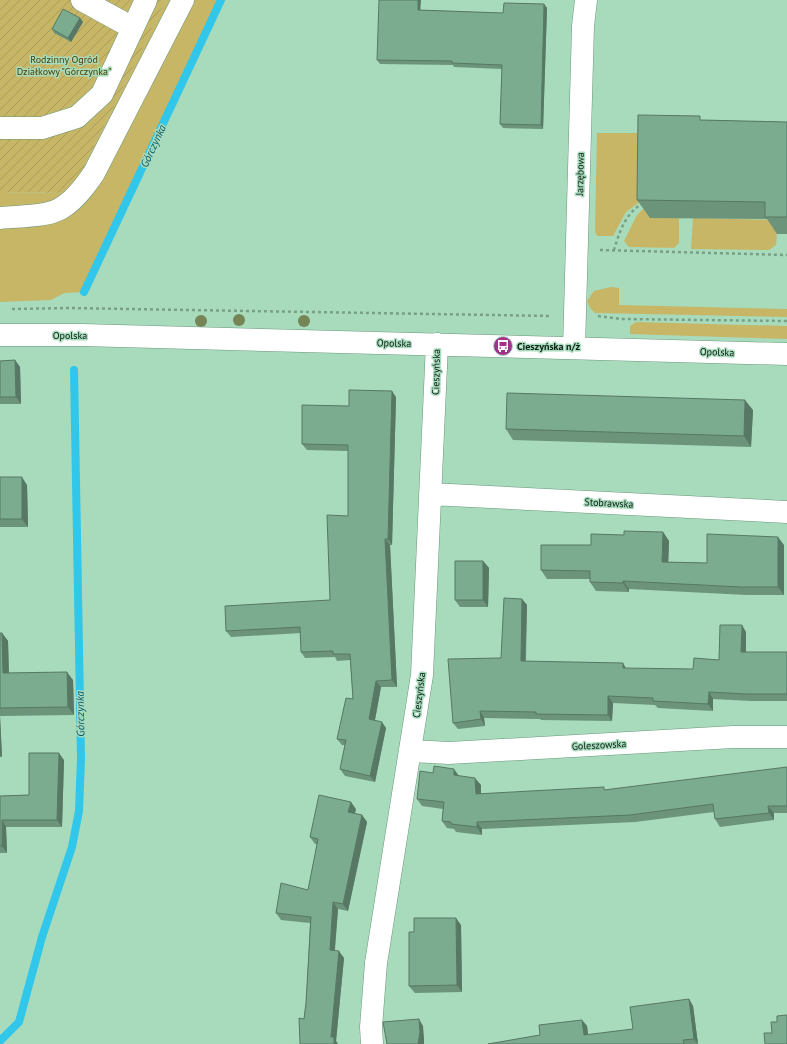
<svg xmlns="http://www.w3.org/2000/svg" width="787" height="1044" font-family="'PT Sans',sans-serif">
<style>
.green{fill:#c7b666}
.garden{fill:url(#garden-furrows)}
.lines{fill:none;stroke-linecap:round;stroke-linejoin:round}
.stream{stroke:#30c7ea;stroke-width:8}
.minor-casing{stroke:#69987c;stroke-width:23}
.path{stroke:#78a088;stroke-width:2.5;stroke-dasharray:3 3;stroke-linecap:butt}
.minor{stroke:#fff;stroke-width:22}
.tree{fill:#758555}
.wall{fill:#6b947b}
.shaded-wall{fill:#577864}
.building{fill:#7cac8f;stroke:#577864}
.labels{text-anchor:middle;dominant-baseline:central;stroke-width:3;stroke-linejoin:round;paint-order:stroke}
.park-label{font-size:10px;fill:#4b4001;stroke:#a8dabc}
.street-label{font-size:10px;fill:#0a1d13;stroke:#a8dabc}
.poi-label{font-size:10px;font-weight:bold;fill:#0a1d13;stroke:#a8dabc;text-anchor:start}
.water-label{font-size:11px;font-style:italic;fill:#045a6c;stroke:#a8dabc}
</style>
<defs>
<pattern id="garden-furrows" width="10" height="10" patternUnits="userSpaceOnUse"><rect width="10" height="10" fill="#c7b666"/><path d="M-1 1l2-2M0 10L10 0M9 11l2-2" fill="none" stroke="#aa9c58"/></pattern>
</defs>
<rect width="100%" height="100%" fill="#a8dabc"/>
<path class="green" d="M166,0H221L84,292L64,293L51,300L0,302V192L71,193Z
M597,133H645L641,201L626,212L613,236H597L595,231Z
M650,208V217L679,218V243L674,248L629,247L624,241L637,215L643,209Z
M693,218L778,220L776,245L769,250L691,249Z
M611,287L619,288V305L787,309V317L595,313L590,308L587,301L594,291Z
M636,322L787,326V339L630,334V326Z"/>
<path class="garden" d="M0,0H166L71,193L0,192Z"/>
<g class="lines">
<path class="stream" d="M84,292L221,0
M0,1041L19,1022L42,937L72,847L79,811L81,759L74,370"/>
<defs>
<path id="minor" d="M82,0L133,28
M0,128H42L77,117L102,94L146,0
M0,218C51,214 63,219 94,173L183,0
M0,335H82L787,354
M574,348L583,26L586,0
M430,494L787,512
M412,751L449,753L733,737H787
M372,1044L371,1027L376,963L422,675L437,344"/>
</defs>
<use href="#minor" class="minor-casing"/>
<path class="path" d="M600,250L787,255
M614,250C619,233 626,211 644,203
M12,309L70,308L551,316
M598,316L621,319L787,321"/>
<use href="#minor" class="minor"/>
</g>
<g class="tree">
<circle cx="239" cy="320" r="6"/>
<circle cx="201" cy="321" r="6"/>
<circle cx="304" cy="321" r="6"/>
</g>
<path class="wall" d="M544,4L547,8L543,129L503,128L500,124L502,69L454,67L453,65L380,64L377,60L421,10L503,13Z
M80,18L83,22L71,42L54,33L52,29Z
M703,120L787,122V234H777L767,219L650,218L637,200Z
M15,360L20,367L21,404H0V361Z
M396,397L392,545H390L397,687H381L375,720L386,728L375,782L345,776L340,769L345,745H342L337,739L353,699L350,660L337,661L335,657L305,658L301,652V633L231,637L226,631L330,600L348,516V451L307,450L302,444L349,406Z
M753,410L751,447L513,440L506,429Z
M0,477L27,485L28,527H0Z
M663,532L669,541L668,562L707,563L784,545V595H747L629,589V592L596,591L590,582V579H547L541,570L591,545L624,535Z
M483,561L489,568L488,607H460L455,600Z
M522,599L527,605L526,661L627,669H693L719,660L746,632V652H787V701H751L713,699V711L658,708L655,705L613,703L612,721L541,720L540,719L484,718L485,726L458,729L453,723L501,658Z
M0,633H2L8,641L9,673L73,680L74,715L0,716L2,757H0Z
M64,760L62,827H6L7,853H0V796L29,795Z
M787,767V813H774V820L720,827L715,819L714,812L635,822L482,829V835L456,832L454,829L447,828L442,821L443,809L422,806L417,799L433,773L459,776L481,785V794L606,790Z
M356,809L355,814L362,815L367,822L348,911L338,909L335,950L344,958L336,1041L338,1044H300L306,1003L310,923L281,920L276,913L308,890L317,844H315L310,837Z
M461,925L462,992L415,993L409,986L414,932Z
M689,999L693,1006L698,1044H488L540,1035L582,1020L587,1026L588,1035L633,1029Z"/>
<path class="shaded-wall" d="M418,0H421L420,14L418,10Z
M544,4L547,8L543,129L541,125Z
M80,18L83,22L71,42L68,38Z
M15,360L20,367L21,404L16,397Z
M392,391L396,397L392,545L388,539Z
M745,400L753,410L751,447L744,436Z
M22,477L27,485L28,527L22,519Z
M663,532L669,541L668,571L662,562Z
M778,537L784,545V595L778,587Z
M385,539L390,545L397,687L392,680Z
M483,561L489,568L488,607L483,600Z
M623,581L629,589V592L623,583Z
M522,599L527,605L525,668L521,661Z
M742,625L746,632V659L741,652Z
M2,633L8,641L9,682L3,673Z
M623,663L627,670L623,668Z
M67,672L73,680L74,715L68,707Z
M376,681L381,687L374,725L369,719Z
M709,692L713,699V711L708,704Z
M608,696L613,703L612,721L608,715Z
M480,711L484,718L485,726L481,719Z
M0,716L2,757L0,755Z
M382,722L386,728L375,782L370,776Z
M59,753L64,760L62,827L57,820Z
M454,769L459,776L454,775Z
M475,778L481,785V801L476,794Z
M351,802L356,809L353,819L348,812Z
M768,806L774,813V820L769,813Z
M362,815L367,822L348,911L343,904Z
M2,820L6,827L7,853L2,846Z
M477,822L482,829V835L477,827Z
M333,902L338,909L334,957L330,950Z
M456,918L461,925L462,992L457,985Z
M339,951L344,958L336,1041L338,1044H334L331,1037Z
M689,999L693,1006L698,1044L694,1039Z
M419,1019L423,1026L424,1038V1044H418Z
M582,1020L587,1026L589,1042L584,1035Z"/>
<path class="building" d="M379,0H418V10L503,13L504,3L544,4L541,125L500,124L502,65L452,63V61L377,60Z
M63,9L80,18L68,38L52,29Z
M638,115L700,116V120L787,122V217H765V202L637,200Z
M15,360L16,397H0V361Z
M349,390L392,391L388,539H385L392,680L376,681L369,719L382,722L370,776L340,769L346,740L337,739L346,698L353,699L350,654H333V651L301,652L300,627L226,631L225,606L330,600L327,515L348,516V445L302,444V405L349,406Z
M507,393L745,400L744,436L506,429Z
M0,477H22V519H0Z
M624,531L663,532L662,562L707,563V534L778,537V587H741L623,581V583L590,582V571L541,570V545H591V534L624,535Z
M455,561H483V600H455Z
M504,598L522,599L521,661L623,663V668L693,669L694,658L719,660L720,625H742L741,652H787V694H746L709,692L708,704L653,701V698L608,696V715L536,714V712L480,711L481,719L453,723L448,659L501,658Z
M0,633H2L3,673L67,672L68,707L0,708Z
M29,753H59L57,820H2V846H0V796L29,795Z
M434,766L454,769V775L475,778L476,794L604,787V790L787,767V806H768L769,813L715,819L713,804L630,815L477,822V827L451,824V822L442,821L444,802L417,799L420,771L433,773Z
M319,795L351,802L348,812L362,815L343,904L333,902L330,950L339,951L331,1037H334V1044H300L299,1018L304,1019L306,1003L311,917L276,913L281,883L308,890L318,839L310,837Z
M414,918H456L457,985L409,986V932H414Z
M689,999L694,1039L683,1040L684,1044H488L540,1035L539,1025L582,1020L584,1035L633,1029L630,1007Z
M787,1015V1044H765L764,1033H772L771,1022H777V1016Z
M419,1019L420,1032L418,1044H387L383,1022Z"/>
<defs>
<symbol id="bus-disc" viewBox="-11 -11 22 22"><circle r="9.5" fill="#a3308b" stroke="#a8dabc"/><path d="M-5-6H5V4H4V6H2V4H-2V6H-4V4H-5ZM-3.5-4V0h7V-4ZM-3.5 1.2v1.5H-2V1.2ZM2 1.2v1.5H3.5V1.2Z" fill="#fff"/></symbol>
</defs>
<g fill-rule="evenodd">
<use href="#bus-disc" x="492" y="335" width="22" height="22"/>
</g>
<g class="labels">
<g class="park-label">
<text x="64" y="59">Rodzinny Ogród<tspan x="64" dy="12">Działkowy "Górczynka"</tspan></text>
</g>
<g class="street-label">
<text transform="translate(580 174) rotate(-89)">Jarzębowa</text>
<text x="70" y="335">Opolska</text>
<text transform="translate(394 343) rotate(1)">Opolska</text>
<text transform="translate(717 352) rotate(2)">Opolska</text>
<text transform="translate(436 372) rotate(-89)">Cieszyńska</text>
<text transform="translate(609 503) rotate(3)">Stobrawska</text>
<text transform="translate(419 695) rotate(-83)">Cieszyńska</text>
<text transform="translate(599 745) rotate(-3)">Goleszowska</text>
</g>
<g class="poi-label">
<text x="517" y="346">Cieszyńska n/ż</text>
</g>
<g class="water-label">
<text transform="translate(153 146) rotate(-65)">Górczynka</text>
<text transform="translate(80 714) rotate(-91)">Górczynka</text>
</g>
</g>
</svg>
